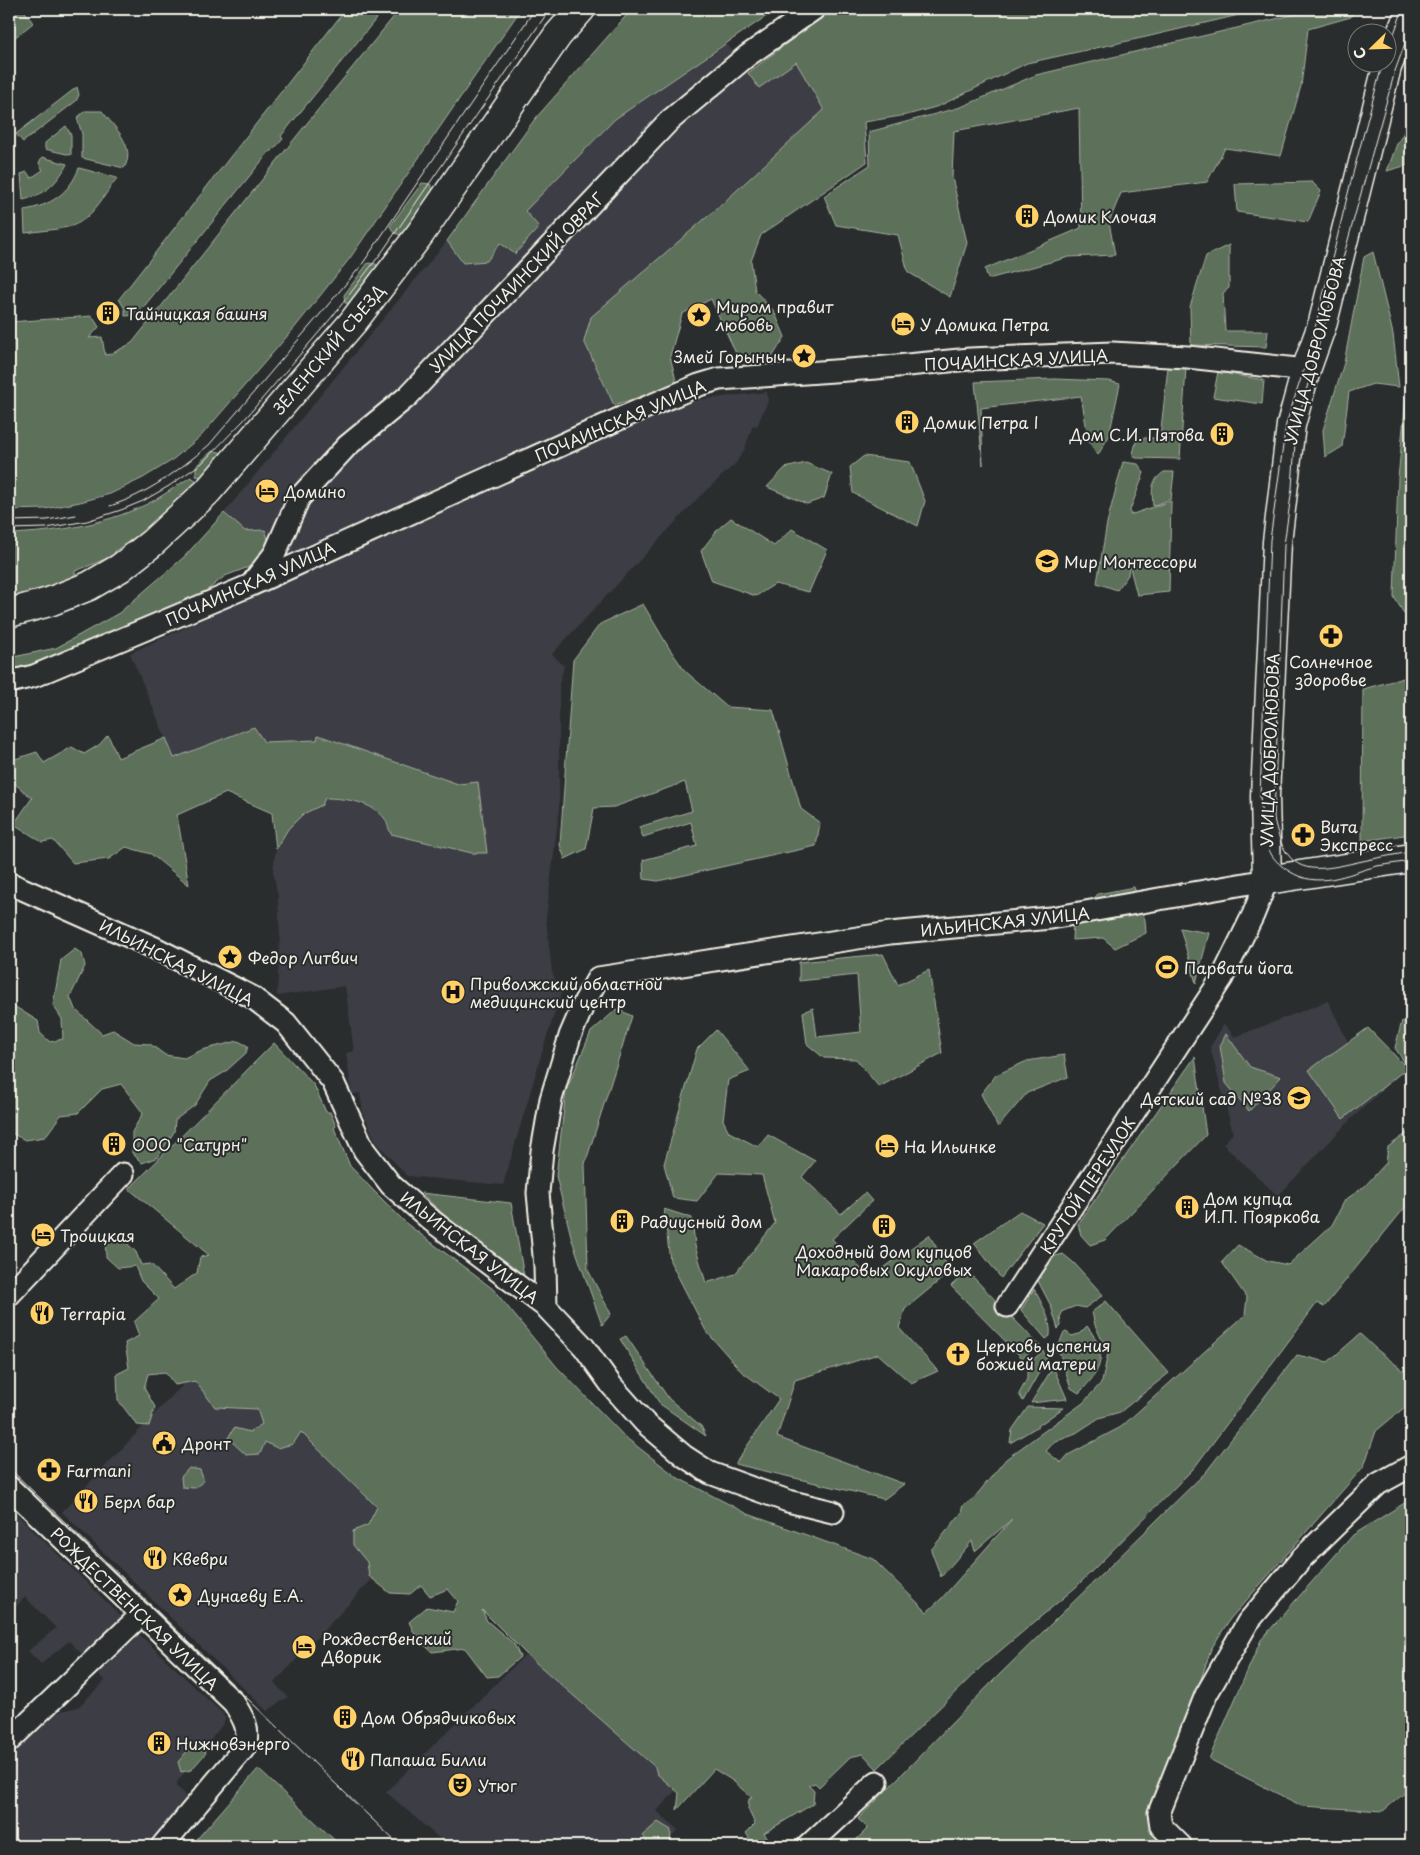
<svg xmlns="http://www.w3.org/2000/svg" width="1420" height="1855" font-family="'Playpen Sans',sans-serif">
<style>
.built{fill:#3c3e44}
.green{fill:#5b6f5a;stroke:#a8b0a1}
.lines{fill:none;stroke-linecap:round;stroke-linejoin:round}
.street-casing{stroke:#f4f1e8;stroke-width:25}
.secondary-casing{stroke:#f4f1e8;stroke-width:31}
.street{stroke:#2a2d2e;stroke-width:21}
.secondary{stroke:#2a2d2e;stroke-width:28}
.tram{stroke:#f4f1e8;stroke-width:1}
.labels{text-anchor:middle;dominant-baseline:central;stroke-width:4;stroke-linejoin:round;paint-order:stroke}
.poi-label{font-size:16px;fill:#f4f1e8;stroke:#2a2d2e;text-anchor:start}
.street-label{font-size:16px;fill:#f4f1e8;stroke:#2a2d2e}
</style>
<rect width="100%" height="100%" fill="#2a2d2e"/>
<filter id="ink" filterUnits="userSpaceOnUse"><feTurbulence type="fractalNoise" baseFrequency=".02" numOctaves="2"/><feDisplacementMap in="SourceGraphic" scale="10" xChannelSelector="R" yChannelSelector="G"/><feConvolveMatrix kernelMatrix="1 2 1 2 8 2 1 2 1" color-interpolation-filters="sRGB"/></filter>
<g filter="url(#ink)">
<path class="built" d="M727,44L759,88L796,61L824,110L722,204L591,317L584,341L614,405L541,447L275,572L245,531L224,513L447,241L463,263L487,261L525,211L615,119Z
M767,392L768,401L757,426L753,425L744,451L735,464L698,498L552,654L564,666L559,684V812L546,918L552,972L561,993L543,1049L503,1185L407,1176L376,1142L363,1113L360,1093L352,1094L346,1053L354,1051L345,986L277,996L280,938L278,896L273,871L276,849L288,829L303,814L322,805L325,798H337L372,807L384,819L391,834L472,853H486L458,784L318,735V740L264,742L254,727L174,758L130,653L577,448L687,401Z
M1328,1001L1360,1067L1384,1060L1398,1076L1349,1121L1278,1196L1223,1144L1233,1133L1210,1047L1224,1024L1235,1037Z
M242,1326L299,1430L410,1539L274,1683L288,1697L267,1711L62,1512L165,1403Z
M9,1507L122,1617V1623L86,1658L69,1641L41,1664L28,1651L56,1628L25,1597L13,1610L9,1606Z
M135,1635H140L223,1714L225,1719L223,1724L177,1782V1787L185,1794L186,1800L146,1846H9V1758L58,1712L78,1707L105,1681L95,1671Z
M526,1654L678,1788L657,1811L678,1830L664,1846H448L386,1792Z"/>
<path class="green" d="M9,9H23L33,23L9,42Z
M346,9H384L281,136L283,139L272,151L269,152L137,315L125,316V309L119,299Z
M400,9H521L350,258L296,326L201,436L171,461L143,478L110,494L80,502L45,509L9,510V322L92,316L99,327L89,338L102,337L105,355L111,354L132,343L308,122Z
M632,9H777L615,119L525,211L539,227L515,254L500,243L487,261L463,263L447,241L535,119Z
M832,9H1264L1146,37L1027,63L939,106L907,115L864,122L867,162L761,235L751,261L755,291L774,311L785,337L769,362L739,360L711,299L682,314L670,356L677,385L614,405L584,341L591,317L722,204L824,110L796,62L759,88L748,73Z
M1318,9H1354L1351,17L1308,29L1301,86L1281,156L1225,148L1207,182L1121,193L1109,222L1115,255L1069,257L988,279L985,269L1081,228L1079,108L954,131L952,177L967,243L950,297L908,272L898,235L836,225L824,196L870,165L869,132L961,107L1036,75Z
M77,87L79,95L76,101L23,142L16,134Z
M85,111H102C114,127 137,147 124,168L82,158V134L77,118Z
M1411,120V164L1387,171L1397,144Z
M66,126L71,135V155L45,149V143Z
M42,157L67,164C57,184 44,195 23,200L21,174L27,172L31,178L43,170L39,163Z
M79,168L117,178C104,195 91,222 68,227C54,230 39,231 25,233L24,210C50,206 70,193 79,168Z
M1312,182L1321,191L1308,222L1237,212L1235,184Z
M422,183L430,184L435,192L405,236L394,233L390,226Z
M1229,245V288L1223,293L1225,331H1268L1266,347L1191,345L1190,307L1206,256Z
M1373,252L1393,334L1399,387L1373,384L1349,392L1342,447L1325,457L1323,430L1344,363L1364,257Z
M368,263L376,264L379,272L355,304L345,303L344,295Z
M1168,367L1186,368L1180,459L1136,458L1133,454L1137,438H1160Z
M1218,372L1264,380L1262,404L1213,397Z
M1054,379L1109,381L1120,384L1109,436L1098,455L1089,442L1081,396L981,408L983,465L975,382Z
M1411,384V612L1405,615L1394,597L1398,478L1406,397Z
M212,451L220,452L222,458L205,478L196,476V466Z
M864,456L910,462L925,501L918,526L853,493L850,467Z
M1123,462L1138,464L1144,473L1130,510V515L1171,501L1169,592L1137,595L1129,564L1128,575L1117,590L1097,583L1107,523Z
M806,463L832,474L824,498L807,504L767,487L785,468Z
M1164,472H1174L1171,499L1153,506C1152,489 1150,482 1164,472Z
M191,477L199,482L138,538L135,537L115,551L114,555C101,561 89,566 75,571V575C58,585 29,601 9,595V534C59,532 110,524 155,500C167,493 179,484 191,477Z
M224,513L245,531L265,530L268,539L262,562L225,576L182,610L9,686V658L56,648L119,613L184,557Z
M731,518L774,546L792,529L827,550L809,592L775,584L756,596L712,581L701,551L718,529Z
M643,604L669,648L685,671L727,707L773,710L801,809L820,823L816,846L658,881L644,879L643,860L697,846L691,822L643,837L639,827L692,811L685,782L614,807L594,808L586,849L565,859L560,845L573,660L600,624Z
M1411,676V834L1362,841L1363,689Z
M254,727L264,742L317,740L318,735L458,784L478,782L487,853H472L391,834C389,829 387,823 385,819C373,802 344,798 325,798L322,805L303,814L288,829L276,849L272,813L226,793L177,815L189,885L151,854L126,847L109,859L73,863L53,840L42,842L14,824L32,798L9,779V761L37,752L44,763L72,747L84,754L99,745L108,735L118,758L166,738L174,758Z
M1134,887L1145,920L1146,933L1115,948L1103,938L1072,940L1073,920L1098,894Z
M1180,928L1209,933L1196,983Z
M75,949L82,954L85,966L70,997L75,1009L102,1034L113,1030L134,1043L150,1044L165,1055L184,1058L202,1050L238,1041L248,1046L246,1053L225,1072L210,1081L195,1105L175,1120L174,1132L158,1157L142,1163L132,1153V1132L143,1113L121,1084L102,1089L78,1113L61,1115L45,1137L25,1140L9,1132V1003L38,1021L40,1033L50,1042L63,1039L62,1019L53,1005L61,960Z
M883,954L898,985L929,970L942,1053L879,1087L856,1059L824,1058L807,1044L803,1012L813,1008L817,1037L861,1032L857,975L799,981V962Z
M617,1009L632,1016L585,1164L588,1270L611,1314L602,1325L572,1240L556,1176L566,1091L591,1032Z
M1402,1021L1411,1026V1072L1395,1048Z
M1368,1028L1407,1068L1343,1119L1309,1070Z
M716,1030L750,1071L728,1080L723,1120L729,1132L758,1147L768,1135L815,1161L802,1177L841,1214L865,1193L872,1201L832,1239L870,1278L929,1235L951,1271L905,1309L899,1328L938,1371L911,1383L878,1354L795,1380L777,1437L904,1484L884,1499L735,1464L779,1399L741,1371L706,1331L670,1261L664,1209L692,1218L695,1246L706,1283L735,1274L775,1223L762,1175L719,1173L697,1201L673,1198L664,1164L697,1049Z
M1226,1034L1250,1067L1281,1077L1249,1111L1226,1083L1220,1046Z
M274,1043L314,1085L326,1112H330L336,1126L334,1128L350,1166L372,1189L407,1224L493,1289L557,1367L625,1437L678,1478L748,1514L873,1559L927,1612L942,1598L1012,1519L975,1551L972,1541L941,1577L931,1550L963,1511L962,1507L974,1498L1006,1459L1083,1403L1102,1382L1108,1353L1095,1325L1092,1312L1106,1301L1169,1373L1120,1412L1099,1418L1076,1433L1055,1441L1046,1451L1061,1463L1068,1455L1121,1427L1245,1315L1247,1298L1222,1262L1238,1245L1268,1261L1288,1265L1332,1225L1345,1200L1364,1187L1386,1163L1388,1147L1410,1131H1411V1200L1324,1307L1317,1303L1194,1468L1076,1587L982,1666L877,1769L863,1754L850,1757L819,1787L815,1783L808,1785L814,1791L813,1804L764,1833L771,1844L770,1846H754L746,1833L755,1824L748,1809L749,1799L752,1798L733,1781L714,1769L677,1810L679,1793L657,1774L655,1767L526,1654L482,1610L487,1621L514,1644L520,1657L498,1676L487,1677L465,1648L432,1652L416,1637L409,1622L427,1607L453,1612L458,1601L448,1589L430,1596L421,1585L410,1594L390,1593L369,1576L367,1562L353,1545V1531L368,1525L377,1507L301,1432L293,1444L277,1448L265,1442L260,1454L246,1455L228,1438L234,1428L250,1432L262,1424L257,1409L215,1407L195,1381L175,1385L165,1372L148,1374L144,1388L155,1407L149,1426L137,1425L118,1400L117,1374L129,1368L125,1343L139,1336L134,1322L159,1299L141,1281L135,1266L118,1268L106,1257L105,1239L118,1235L136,1252L141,1265L151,1264L174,1289L197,1273L200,1257L209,1255L129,1189Z
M1064,1055L1068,1077L1027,1093L998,1127L981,1094L996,1075L1027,1061Z
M1195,1057L1206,1135L1105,1240L1090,1245L1081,1235L1078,1224Z
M421,1193L511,1203L525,1282L520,1286Z
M1020,1211L1043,1223L1001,1278L974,1243Z
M1063,1254L1074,1263L1103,1295L1085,1308L1076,1306L1063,1311L1060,1317L1061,1326L1058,1329L1051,1306L1036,1277L1049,1258Z
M967,1271L1040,1346L1022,1358L951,1286Z
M1034,1289C1041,1302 1052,1320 1050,1336L1046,1339L1021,1310Z
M1087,1326C1109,1355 1102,1370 1079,1393L1071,1388L1058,1348L1063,1334L1066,1332L1072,1336L1079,1334Z
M1360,1334L1376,1349L1404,1371L1411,1363V1402L1376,1431L1364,1466L1230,1619L1211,1649L1171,1769L1167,1846H850L868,1828L858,1819L997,1677L1206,1472L1297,1355L1328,1362Z
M626,1336L669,1399L701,1426L706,1436L660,1404L620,1339Z
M1043,1351L1047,1358L1023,1401L1019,1394L1027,1379V1365Z
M1053,1367L1067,1399L1031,1403Z
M1028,1407L1063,1408L1035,1428L1010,1443L1012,1430Z
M189,1468L200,1470L204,1481L194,1488L182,1487L181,1477Z
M1411,1499V1793L1407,1791L1383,1811L1302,1806L1209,1759L1261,1640L1353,1535Z
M194,1743L202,1744L206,1753L191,1770L181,1772L178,1762Z
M258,1769L341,1846H191Z
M658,1822L671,1830L670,1846H649L643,1835Z"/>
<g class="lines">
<defs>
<path id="street" d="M253,582L275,553L299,498L347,446L408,396L669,121L747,56L814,9
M9,682L34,676L251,585L621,418L699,385L719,379L876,368L970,359L1112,353L1188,357L1306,370
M9,883L155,948L252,997L286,1023L333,1082L364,1150L391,1185L432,1221L546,1307
M9,1295L123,1174
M1007,1306L1222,978L1253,915L1267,880
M9,1487L234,1703C244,1720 250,1727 245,1747L162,1846
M833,1512L788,1501L710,1473L684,1456L645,1423L612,1386L584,1347L546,1307L545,1266L538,1193L542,1151L551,1099L570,1036L585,1001L598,978L890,933L1051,918L1267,880
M9,1741L142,1614
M808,1846L877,1782
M1181,1846L1161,1826L1159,1813L1206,1695L1248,1622L1302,1558L1378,1484L1411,1466"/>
<path id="secondary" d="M1411,9L1387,67L1323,322L1306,370L1291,425L1277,542L1265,796L1267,880L1411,858
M9,613L49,602L89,586L120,568L152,543L207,492L353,322L420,234L558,35L581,9"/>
</defs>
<use href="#street" class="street-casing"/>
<use href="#secondary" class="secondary-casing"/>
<use href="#street" class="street"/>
<use href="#secondary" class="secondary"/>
<path class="tram" d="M1411,27L1395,71L1296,427L1292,488L1284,545L1274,818C1286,876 1310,873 1358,862C1376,858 1393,855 1411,852
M1388,50L1403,9
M1383,62L1352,177L1308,357L1286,424L1270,540L1260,796C1262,815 1262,835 1270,852C1274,860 1282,867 1289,871C1318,890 1347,874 1377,866C1388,864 1400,863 1411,861
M110,506C148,494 179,470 209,445L361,266L535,9
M9,521L47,520L76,515
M9,529L46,528L87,521L121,510L143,501L169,486L202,463L244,420L332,317L382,252L550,9
M9,1468L400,1846"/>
</g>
</g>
<defs>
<symbol id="building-disc" viewBox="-11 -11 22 22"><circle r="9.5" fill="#ffd166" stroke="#2a2d2e"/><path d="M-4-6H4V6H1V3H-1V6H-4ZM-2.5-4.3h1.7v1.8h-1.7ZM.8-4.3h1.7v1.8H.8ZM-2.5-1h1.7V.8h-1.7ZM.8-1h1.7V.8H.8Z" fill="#111"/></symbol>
<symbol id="sight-disc" viewBox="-11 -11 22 22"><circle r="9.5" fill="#ffd166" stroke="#2a2d2e"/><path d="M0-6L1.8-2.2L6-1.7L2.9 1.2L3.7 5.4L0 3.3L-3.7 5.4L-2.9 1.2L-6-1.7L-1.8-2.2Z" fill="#111"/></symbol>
<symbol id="hotel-disc" viewBox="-11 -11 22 22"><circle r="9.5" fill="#ffd166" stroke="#2a2d2e"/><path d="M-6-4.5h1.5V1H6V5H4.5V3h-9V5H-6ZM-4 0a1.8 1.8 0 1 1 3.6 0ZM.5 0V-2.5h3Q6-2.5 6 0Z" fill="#111"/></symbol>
<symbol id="school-disc" viewBox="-11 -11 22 22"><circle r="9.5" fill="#ffd166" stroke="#2a2d2e"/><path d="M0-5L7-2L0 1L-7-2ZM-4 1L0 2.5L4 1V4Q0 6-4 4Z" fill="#111"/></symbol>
<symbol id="pharmacy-disc" viewBox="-11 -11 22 22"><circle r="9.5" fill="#ffd166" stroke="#2a2d2e"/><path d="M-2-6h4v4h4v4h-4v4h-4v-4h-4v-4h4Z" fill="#111"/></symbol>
<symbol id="stadium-disc" viewBox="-11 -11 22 22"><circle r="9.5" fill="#ffd166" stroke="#2a2d2e"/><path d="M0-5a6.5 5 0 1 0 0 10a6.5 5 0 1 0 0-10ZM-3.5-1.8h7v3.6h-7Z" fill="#111"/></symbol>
<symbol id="hospital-disc" viewBox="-11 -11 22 22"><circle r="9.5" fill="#ffd166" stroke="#2a2d2e"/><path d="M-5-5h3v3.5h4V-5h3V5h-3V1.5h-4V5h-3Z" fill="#111"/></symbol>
<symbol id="restaurant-disc" viewBox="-11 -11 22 22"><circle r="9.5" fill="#ffd166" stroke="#2a2d2e"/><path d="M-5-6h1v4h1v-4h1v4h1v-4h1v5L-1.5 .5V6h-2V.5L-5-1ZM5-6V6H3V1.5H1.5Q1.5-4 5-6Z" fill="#111"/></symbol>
<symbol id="church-disc" viewBox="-11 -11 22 22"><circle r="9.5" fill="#ffd166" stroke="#2a2d2e"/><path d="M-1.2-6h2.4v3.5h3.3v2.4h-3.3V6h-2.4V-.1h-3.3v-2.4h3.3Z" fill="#111"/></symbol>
<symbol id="civic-disc" viewBox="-11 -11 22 22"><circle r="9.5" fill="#ffd166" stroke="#2a2d2e"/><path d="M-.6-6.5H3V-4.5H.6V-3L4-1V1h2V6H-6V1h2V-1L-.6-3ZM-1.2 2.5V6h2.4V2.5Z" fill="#111"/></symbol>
<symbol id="theatre-disc" viewBox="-11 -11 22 22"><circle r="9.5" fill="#ffd166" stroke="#2a2d2e"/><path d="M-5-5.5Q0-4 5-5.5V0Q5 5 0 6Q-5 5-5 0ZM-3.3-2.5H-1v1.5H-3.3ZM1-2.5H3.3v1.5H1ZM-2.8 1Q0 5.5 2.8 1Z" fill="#111"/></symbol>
</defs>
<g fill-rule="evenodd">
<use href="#building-disc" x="1013" y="202" width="28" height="28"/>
<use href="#building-disc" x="94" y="299" width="28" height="28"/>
<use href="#sight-disc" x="685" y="301" width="28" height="28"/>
<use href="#hotel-disc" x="889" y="310" width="28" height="28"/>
<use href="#sight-disc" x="790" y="342" width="28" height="28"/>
<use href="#building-disc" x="893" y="408" width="28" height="28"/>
<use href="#building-disc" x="1208" y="420" width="28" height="28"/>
<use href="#hotel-disc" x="253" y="477" width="28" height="28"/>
<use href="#school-disc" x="1033" y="547" width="28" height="28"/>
<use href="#pharmacy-disc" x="1317" y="622" width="28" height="28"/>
<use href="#pharmacy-disc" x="1289" y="821" width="28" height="28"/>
<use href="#sight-disc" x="216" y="943" width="28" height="28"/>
<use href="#stadium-disc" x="1153" y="953" width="28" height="28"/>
<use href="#hospital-disc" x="439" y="978" width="28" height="28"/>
<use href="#school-disc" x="1285" y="1084" width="28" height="28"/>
<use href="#building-disc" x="100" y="1130" width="28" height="28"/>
<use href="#hotel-disc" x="873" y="1132" width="28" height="28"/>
<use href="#building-disc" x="1173" y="1193" width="28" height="28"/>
<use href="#building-disc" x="608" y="1207" width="28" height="28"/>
<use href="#building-disc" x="870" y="1212" width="28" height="28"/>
<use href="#hotel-disc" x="29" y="1221" width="28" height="28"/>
<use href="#restaurant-disc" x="28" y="1299" width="28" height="28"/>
<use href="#church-disc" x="944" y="1340" width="28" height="28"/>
<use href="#civic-disc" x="150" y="1429" width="28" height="28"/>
<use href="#pharmacy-disc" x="35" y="1456" width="28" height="28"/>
<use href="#restaurant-disc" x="72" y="1487" width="28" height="28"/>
<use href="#restaurant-disc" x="141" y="1544" width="28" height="28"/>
<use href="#sight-disc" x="166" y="1581" width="28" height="28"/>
<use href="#hotel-disc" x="290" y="1633" width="28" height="28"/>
<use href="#building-disc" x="331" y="1703" width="28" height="28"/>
<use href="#building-disc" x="145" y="1729" width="28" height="28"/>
<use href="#restaurant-disc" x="339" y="1745" width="28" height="28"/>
<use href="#theatre-disc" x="446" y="1771" width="28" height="28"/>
</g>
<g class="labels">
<g class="poi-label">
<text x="1044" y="216">Домик Клочая</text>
<text x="716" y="306">Миром правит<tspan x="716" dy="18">любовь</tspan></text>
<text x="126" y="313">Тайницкая башня</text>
<text x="920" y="324">У Домика Петра</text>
<text x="786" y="356" text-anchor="end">Змей Горыныч</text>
<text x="924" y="422">Домик Петра I</text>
<text x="1204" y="434" text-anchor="end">Дом С.И. Пятова</text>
<text x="284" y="491">Домино</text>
<text x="1064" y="561">Мир Монтессори</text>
<text x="1331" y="661" text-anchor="middle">Солнечное<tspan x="1331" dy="18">здоровье</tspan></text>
<text x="1320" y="826">Вита<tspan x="1320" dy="18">Экспресс</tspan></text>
<text x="248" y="957">Федор Литвич</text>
<text x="1184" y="967">Парвати йога</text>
<text x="470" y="983">Приволжский областной<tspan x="470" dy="18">медицинский центр</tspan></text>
<text x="1282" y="1098" text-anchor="end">Детский сад №38</text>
<text x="132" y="1144">ООО "Сатурн"</text>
<text x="904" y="1146">На Ильинке</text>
<text x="1204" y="1198">Дом купца<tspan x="1204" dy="18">И.П. Пояркова</tspan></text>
<text x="640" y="1221">Радиусный дом</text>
<text x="60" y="1235">Троицкая</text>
<text x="884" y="1251" text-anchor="middle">Доходный дом купцов<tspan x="884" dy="18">Макаровых Окуловых</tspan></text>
<text x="60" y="1313">Terrapia</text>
<text x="976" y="1345">Церковь успения<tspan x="976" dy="18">божией матери</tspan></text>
<text x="182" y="1443">Дронт</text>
<text x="66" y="1470">Farmani</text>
<text x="104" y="1501">Берл бар</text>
<text x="172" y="1558">Квеври</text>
<text x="198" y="1595">Дунаеву Е.А.</text>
<text x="322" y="1638">Рождественский<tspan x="322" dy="18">Дворик</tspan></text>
<text x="362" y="1717">Дом Обрядчиковых</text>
<text x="176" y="1743">Нижновэнерго</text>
<text x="370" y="1759">Папаша Билли</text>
<text x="478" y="1785">Утюг</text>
</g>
<g class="street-label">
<text transform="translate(516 282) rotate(-46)">УЛИЦА ПОЧАИНСКИЙ ОВРАГ</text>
<text transform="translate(328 349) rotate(-50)">ЗЕЛЕНСКИЙ СЪЕЗД</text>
<text transform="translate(1314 350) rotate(-75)">УЛИЦА ДОБРОЛЮБОВА</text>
<text transform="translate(1016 359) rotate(-3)">ПОЧАИНСКАЯ УЛИЦА</text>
<text transform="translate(620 420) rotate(-23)">ПОЧАИНСКАЯ УЛИЦА</text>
<text transform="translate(250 583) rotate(-24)">ПОЧАИНСКАЯ УЛИЦА</text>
<text transform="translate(1269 750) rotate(-88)">УЛИЦА ДОБРОЛЮБОВА</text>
<text transform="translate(1005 921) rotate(-6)">ИЛЬИНСКАЯ УЛИЦА</text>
<text transform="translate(177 962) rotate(27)">ИЛЬИНСКАЯ УЛИЦА</text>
<text transform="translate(1087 1185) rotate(-57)">КРУТОЙ ПЕРЕУЛОК</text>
<text transform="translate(470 1247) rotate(38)">ИЛЬИНСКАЯ УЛИЦА</text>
<text transform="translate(135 1608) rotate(44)">РОЖДЕСТВЕНСКАЯ УЛИЦА</text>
</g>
</g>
<rect width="1420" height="1855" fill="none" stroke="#2a2d2e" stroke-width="30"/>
<rect x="15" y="15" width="1390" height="1825" fill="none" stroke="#f4f1e8" stroke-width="2" filter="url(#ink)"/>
<g transform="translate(1372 48) rotate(247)"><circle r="24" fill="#2a2d2e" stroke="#7b7b78"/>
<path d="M0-4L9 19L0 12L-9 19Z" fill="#ffd166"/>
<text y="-8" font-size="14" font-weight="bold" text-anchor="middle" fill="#f4f1e8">С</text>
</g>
</svg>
